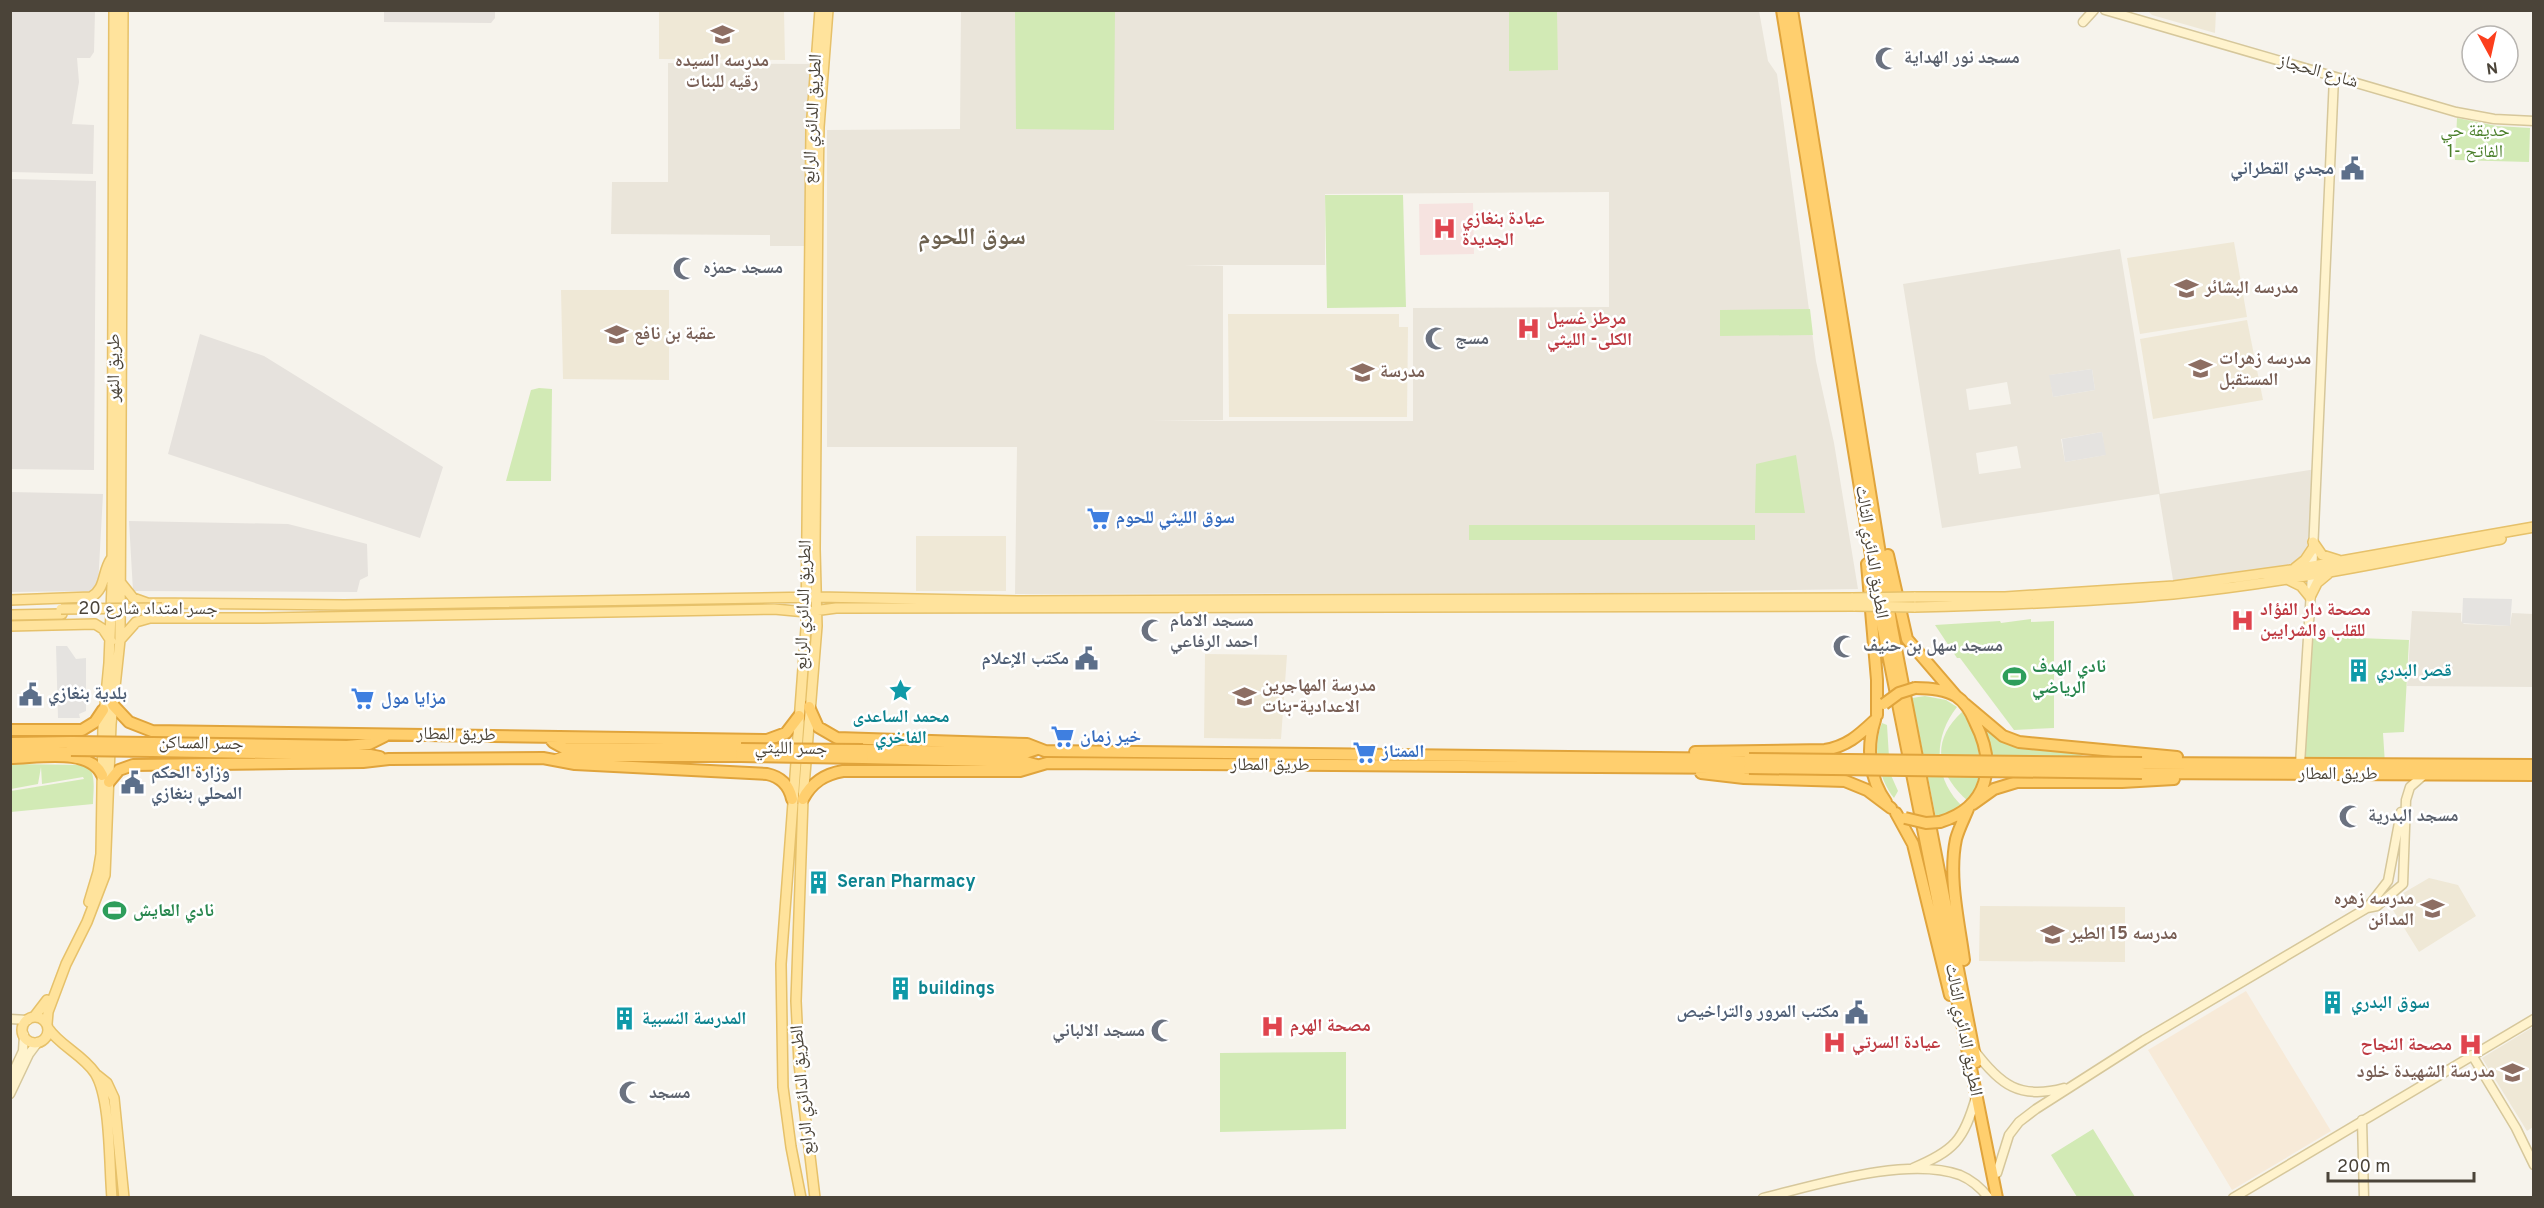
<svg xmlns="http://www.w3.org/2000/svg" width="2544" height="1208" font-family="Overpass,'Noto Naskh Arabic',sans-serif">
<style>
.residential{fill:#eae5da;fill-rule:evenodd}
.commercial{fill:#f7ead8}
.industrial{fill:#e6e2dd}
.education{fill:#efe8d6}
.medical{fill:#f6e3e0}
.green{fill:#d2eab5}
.parking{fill:#e5e3e0}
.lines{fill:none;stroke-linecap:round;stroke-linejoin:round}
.secondary-casing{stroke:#d6c79b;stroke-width:11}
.primary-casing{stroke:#e6c16a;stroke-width:12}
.highway-casing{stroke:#e0a43c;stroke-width:14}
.secondary{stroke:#fff3cd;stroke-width:8}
.primary{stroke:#ffe39c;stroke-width:9}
.highway{stroke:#ffcf6e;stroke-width:10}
.primary-bridge-casing{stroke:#e6c16a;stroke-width:12;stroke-linecap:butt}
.highway-bridge-casing{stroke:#e0a43c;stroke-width:14;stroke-linecap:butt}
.primary-bridge{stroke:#ffe39c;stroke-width:9}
.highway-bridge{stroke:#ffcf6e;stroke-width:10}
.labels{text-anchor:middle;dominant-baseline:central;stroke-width:5;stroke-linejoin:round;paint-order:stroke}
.worship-label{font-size:18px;font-weight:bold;fill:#5b616d;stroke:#fff;text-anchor:start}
.education-label{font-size:18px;font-weight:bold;fill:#785e54;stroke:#fff;text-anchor:start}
.street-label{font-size:18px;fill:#4b4439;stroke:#fff}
.park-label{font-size:18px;fill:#4a7f2a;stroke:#fff}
.service-label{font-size:18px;font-weight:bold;fill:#4e5e75;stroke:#fff;text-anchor:end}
.health-label{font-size:18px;font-weight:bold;fill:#be3a42;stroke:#fff;text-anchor:start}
.shop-label{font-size:18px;font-weight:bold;fill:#366cbe;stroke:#fff;text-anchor:start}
.leisure-label{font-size:18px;font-weight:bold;fill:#27864d;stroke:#fff;text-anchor:start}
.culture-label{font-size:18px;font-weight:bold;fill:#0d838f;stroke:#fff;text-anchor:start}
.district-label{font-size:24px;font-weight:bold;fill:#6e6250;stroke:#fff}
</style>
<rect width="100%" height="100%" fill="#f6f3ec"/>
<path class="residential" d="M961,11H1759L1768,61L1777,74L1816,361L1834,443L1858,589L1611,593L1015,594L1017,447H827V130L960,129ZM1609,192V307L1413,308V421H1152L1223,420V266L1184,265H1325V194Z
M668,63L816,64L810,246H770V235L611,234L612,182H668Z
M2120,249L2160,494L2316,469L2313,548L2294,569L2174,586L2159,494L1942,528L1903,284ZM2092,369L2095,390L2053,397L2050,375ZM2007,382L2011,404L1969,410L1966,389ZM2102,432L2105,455L2065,462L2061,439ZM2017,446L2021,468L1979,474L1976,453Z
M2412,611L2461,613V621L2464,624L2510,626L2512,613L2533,614V687L2407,686Z"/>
<path class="commercial" d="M2246,991L2331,1131L2232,1190L2148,1050Z"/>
<path class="industrial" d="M11,10L95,11L94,52L90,58H77L79,82L72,124L94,125L93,174L11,172Z
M384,11H495V18L491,23L384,22Z
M11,179L96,181L94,470L11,469Z
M200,334L264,356L443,467L420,538L168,454Z
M11,492L103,494L98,586L94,591L11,592Z
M129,521L288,524L367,544L368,576L360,580L357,592L133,591Z"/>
<path class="education" d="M659,11H784L785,60L659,59Z
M2148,11H2216L2215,33L2152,15Z
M2234,242L2247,317L2140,334L2127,258Z
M561,290H669V380L563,379Z
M1228,314H1399V327H1408L1407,417H1229Z
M2247,320L2263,400L2153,419L2140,339Z
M916,536H1006V591H916Z
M1205,654L1287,655L1281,739L1204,738Z
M2429,878L2458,885L2476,916L2419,952L2388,902Z
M1980,906L2125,907V962L1979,961Z
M2533,1027V1127L2527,1131L2482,1058Z"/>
<path class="medical" d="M1473,203L1474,254L1420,255L1419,204Z"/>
<path class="green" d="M1015,11H1115L1114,130L1016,129Z
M1509,11H1557L1558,70L1509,71Z
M2457,118L2497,126L2530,128L2529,162L2455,160Z
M1325,195H1403L1406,307L1327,308Z
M1810,309L1813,335L1720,336V310Z
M539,388L552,389L551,481H506L531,390Z
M1796,455L1805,513H1755L1756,464Z
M1469,525H1755V540H1469Z
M2031,619V622L2054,621V728L2014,730L1960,658H1957L1935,625L2000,621L2001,623Z
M2310,636L2409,640L2404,732L2383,733L2385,764L2301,763Z
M1925,696L1946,700L1957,707C1932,738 1934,780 1963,807L1936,818L1912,698Z
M1962,712C1980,737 1988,775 1968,801C1937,774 1930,741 1962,712Z
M1882,723L1887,725L1890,773L1898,791L1894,798C1878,778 1872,746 1882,723Z
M1985,729L2000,738L2083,755L2076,758H1992Z
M11,764L86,765C97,772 93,792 93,804L11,812V791L84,779L83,777L42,784L41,767L38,784L11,789Z
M1346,1052V1129L1220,1132V1053Z
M2093,1129L2135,1197H2077L2051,1155Z"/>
<path class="parking" d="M2092,369L2095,390L2053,397L2049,375Z
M2102,432L2106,455L2065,462L2062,439Z
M2463,598L2512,599L2510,626L2462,623Z
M56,646H67L76,659L86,658V711L79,714L80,718H58Z"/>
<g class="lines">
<defs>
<path id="secondary" d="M2105,10L2456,112L2494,119L2534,121
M2083,22L2094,10
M2300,764L2312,575L2334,77
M2367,908L2388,881L2401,812
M10,1019L28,1020
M1974,1050C2000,1085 2020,1100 2064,1088
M2472,1055L2516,1128L2534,1165
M10,1079L23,1051L24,1035
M10,1094L29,1054L38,1042
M2362,1120L2364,1198
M1913,1168C1954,1151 1964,1140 1976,1097
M1997,1173L2009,1135L2019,1122L2036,1109L2144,1040L2367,908L2377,906L2403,884L2406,800L2410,787L2425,774
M1763,1198C1817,1185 1907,1156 1960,1175C1972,1180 1981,1188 1989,1198
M2233,1198L2534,1019"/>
<path id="primary" d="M2313,542L2322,555L2338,560
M2295,568L2305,560L2313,548
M2287,579L2301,586L2310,597
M121,583L133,598L147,603L344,605L817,597L1018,601L1853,598
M1914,597H2005L2174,586L2290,570L2534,527
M2310,597L2317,583L2329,573
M10,600L91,597C106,589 102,572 111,559
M1914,607C2001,605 2087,602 2173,594C2284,583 2392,561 2501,539
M10,615L62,614
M10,626L95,624L103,629L111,641
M120,640L136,622L150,618H263L774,609L806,612L836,608L1855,606
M89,902L98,872L101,854L103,726L109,663L112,585L114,10
M34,1017L47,1000
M22 1030a13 13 0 1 1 26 0a13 13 0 1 1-26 0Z
M47,1024L48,1012L66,964L87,922L105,875L111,724L120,640L123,10
M48,1028C60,1046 82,1054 95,1073C111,1098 109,1166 112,1198
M97,1075L107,1083L114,1098L124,1198
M801,1198L791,1147L783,1087L781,964L806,628L811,130L820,10
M815,1198L799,1064L796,1001L803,799L817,626L815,549L818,188L819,127L828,10"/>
<path id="highway" d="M1782,10L1883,629L1997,1198
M1792,10L1892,628L1976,1062
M1888,555L1907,639L1956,696
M1867,564L1877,680V715
M1915,688C1929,688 1944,689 1956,696C1965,702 1971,712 1975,722C1997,765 1989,807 1940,822
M1965,704L2003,736L2019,742L2177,757
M113,705L129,722L152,731L767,740L786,733L799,716
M809,707L818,727L837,738L1027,744L1045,751L1749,759
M1875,720C1866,748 1869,778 1886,802
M10,730H82L95,722L103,710
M549,737L553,742L564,748L741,749
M10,743L72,742
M152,743L347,746L369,744L385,736
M10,750H67
M863,750L1025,753L1037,749
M152,751L370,755L380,757
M1695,752L1825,750C1847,746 1858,736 1874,721
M10,758C37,758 89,747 102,775
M863,758L1026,762L1037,765
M555,760L567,756H741
M2142,763L2534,765
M1701,773L1744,778L1845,781L1867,790L1891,808
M2142,773L2534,775
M109,782L119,770L133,765L363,762L389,759L543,758L575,764L767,774C781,777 789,785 792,799
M803,799C812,782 825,774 843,771H1020L1047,763L1749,768
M1973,804L1994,789L2017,782H2122L2174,779
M1896,813L1913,844L1950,995
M1964,960C1959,922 1948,877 1956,839C1959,828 1964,819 1968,809"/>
</defs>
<use href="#secondary" class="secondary-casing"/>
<use href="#primary" class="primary-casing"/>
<use href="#highway" class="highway-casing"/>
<use href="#secondary" class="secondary"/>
<use href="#primary" class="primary"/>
<use href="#highway" class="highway"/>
<defs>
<path id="primary-bridge" d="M1853,598L1914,597
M1855,606L1914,607
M61,609L162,608"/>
<path id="highway-bridge" d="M1884,704L1899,693L1915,688
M72,742L152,743
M741,749L863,750
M71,750L152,751
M741,756L863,758
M1749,759L2142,763
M1749,768L2142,773
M1905,818L1926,823L1940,822"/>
</defs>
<use href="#primary-bridge" class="primary-bridge-casing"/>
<use href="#highway-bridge" class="highway-bridge-casing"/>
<use href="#primary-bridge" class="primary-bridge"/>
<use href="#highway-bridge" class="highway-bridge"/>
</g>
<defs>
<symbol id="school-bare" viewBox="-9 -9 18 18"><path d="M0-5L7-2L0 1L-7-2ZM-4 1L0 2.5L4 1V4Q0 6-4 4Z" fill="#8d6e63" stroke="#fff" stroke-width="2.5" paint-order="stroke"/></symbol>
<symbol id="mosque-bare" viewBox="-9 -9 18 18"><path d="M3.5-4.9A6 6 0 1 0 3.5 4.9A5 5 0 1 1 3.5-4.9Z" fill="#6b7280" stroke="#fff" stroke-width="2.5" paint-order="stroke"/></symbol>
<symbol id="civic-bare" viewBox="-9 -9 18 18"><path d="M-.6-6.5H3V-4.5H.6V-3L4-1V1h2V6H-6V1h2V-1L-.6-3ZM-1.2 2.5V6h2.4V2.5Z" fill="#5c6f8a" stroke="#fff" stroke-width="2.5" paint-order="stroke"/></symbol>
<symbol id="hospital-bare" viewBox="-9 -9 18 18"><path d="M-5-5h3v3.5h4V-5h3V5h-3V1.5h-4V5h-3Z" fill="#e0444e" stroke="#fff" stroke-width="2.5" paint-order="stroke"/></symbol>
<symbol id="supermarket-bare" viewBox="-9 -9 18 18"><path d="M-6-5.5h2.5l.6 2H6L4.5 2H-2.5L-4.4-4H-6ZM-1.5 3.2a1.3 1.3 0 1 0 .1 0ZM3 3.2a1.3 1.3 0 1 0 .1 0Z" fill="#3f7fe0" stroke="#fff" stroke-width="2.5" paint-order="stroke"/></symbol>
<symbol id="building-bare" viewBox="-9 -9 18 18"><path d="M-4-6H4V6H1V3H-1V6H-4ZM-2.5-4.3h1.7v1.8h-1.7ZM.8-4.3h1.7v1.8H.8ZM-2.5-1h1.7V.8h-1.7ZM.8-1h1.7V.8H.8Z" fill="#0f9aa8" stroke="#fff" stroke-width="2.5" paint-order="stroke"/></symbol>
<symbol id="stadium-bare" viewBox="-9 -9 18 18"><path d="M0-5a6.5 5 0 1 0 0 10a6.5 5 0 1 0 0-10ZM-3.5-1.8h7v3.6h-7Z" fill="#2e9e5b" stroke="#fff" stroke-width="2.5" paint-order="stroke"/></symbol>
<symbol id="sight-bare" viewBox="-9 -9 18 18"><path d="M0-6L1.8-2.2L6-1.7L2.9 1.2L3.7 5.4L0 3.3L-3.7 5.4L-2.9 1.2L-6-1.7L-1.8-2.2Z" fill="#0f9aa8" stroke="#fff" stroke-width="2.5" paint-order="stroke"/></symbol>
</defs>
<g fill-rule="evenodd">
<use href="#school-bare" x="706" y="18" width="33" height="33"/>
<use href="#mosque-bare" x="1870" y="42" width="33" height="33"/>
<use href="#civic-bare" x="2336" y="152" width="33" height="33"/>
<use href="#hospital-bare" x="1428" y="212" width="33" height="33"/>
<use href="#mosque-bare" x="668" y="252" width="33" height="33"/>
<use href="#school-bare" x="2170" y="272" width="33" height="33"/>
<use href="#hospital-bare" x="1512" y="312" width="33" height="33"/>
<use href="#school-bare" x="600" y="318" width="33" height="33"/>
<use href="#mosque-bare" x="1420" y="322" width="33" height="33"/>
<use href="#school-bare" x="2184" y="352" width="33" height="33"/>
<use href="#school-bare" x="1346" y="356" width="33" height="33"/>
<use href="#supermarket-bare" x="1082" y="502" width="33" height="33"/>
<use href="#hospital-bare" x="2226" y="604" width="33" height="33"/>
<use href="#mosque-bare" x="1136" y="614" width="33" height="33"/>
<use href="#mosque-bare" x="1828" y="630" width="33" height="33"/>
<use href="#civic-bare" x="1070" y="642" width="33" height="33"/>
<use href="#building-bare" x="2342" y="654" width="33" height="33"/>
<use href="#stadium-bare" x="1998" y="660" width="33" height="33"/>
<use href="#sight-bare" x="884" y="674" width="33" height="33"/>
<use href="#civic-bare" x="14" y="678" width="33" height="33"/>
<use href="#school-bare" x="1228" y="680" width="33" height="33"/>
<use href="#supermarket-bare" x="346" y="682" width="33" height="33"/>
<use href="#supermarket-bare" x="1046" y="720" width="33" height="33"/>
<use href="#supermarket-bare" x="1348" y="736" width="33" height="33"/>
<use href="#civic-bare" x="116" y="766" width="33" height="33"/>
<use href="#mosque-bare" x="2334" y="800" width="33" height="33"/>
<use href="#building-bare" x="802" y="866" width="33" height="33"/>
<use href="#school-bare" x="2416" y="892" width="33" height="33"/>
<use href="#stadium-bare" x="98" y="894" width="33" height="33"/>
<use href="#school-bare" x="2036" y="918" width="33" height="33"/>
<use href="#building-bare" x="884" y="972" width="33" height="33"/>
<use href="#building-bare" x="2316" y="986" width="33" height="33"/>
<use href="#civic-bare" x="1840" y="996" width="33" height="33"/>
<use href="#building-bare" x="608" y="1002" width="33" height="33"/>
<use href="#hospital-bare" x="1256" y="1010" width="33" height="33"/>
<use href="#mosque-bare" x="1146" y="1014" width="33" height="33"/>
<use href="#hospital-bare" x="1818" y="1026" width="33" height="33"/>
<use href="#hospital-bare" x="2454" y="1028" width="33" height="33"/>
<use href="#school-bare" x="2496" y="1056" width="33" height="33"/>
<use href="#mosque-bare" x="614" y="1076" width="33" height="33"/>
</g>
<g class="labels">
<g class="worship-label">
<text x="1904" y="58">مسجد نور الهداية</text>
<text x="703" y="268">مسجد حمزه</text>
<text x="1455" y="339">مسج</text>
<text x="1170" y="621">مسجد الامام<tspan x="1170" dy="21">احمد الرفاعي</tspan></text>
<text x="1863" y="646">مسجد سهل بن حنيف</text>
<text x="2368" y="816">مسجد البدرية</text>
<text x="1145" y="1031" text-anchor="end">مسجد الالباني</text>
<text x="649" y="1093">مسجد</text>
</g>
<g class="education-label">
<text x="722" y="61" text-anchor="middle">مدرسه السيده<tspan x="722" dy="21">رقيه للبنات</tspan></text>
<text x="2205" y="288">مدرسه البشائر</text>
<text x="634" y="334">عقبة بن نافع</text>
<text x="2219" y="359">مدرسه زهرات<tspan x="2219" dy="21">المستقبل</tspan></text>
<text x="1380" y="372">مدرسة</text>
<text x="1262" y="686">مدرسة المهاجرين<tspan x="1262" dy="21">الاعدادية-بنات</tspan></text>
<text x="2414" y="899" text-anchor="end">مدرسه زهره<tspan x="2414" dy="21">المدائن</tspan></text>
<text x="2070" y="934">مدرسه 15 الطير</text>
<text x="2495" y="1072" text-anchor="end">مدرسة الشهيدة خلود</text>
</g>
<g class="street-label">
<text transform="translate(2318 72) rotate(16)">شارع الحجاز</text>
<text transform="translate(813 119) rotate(-87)">الطريق الدائري الرابع</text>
<text transform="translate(114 368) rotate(-90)">طريق النهر</text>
<text transform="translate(1871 552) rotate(81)">الطريق الدائري الثالث</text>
<text transform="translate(804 605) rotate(-88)">الطريق الدائري الرابع</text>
<text x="148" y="609">جسر امتداد شارع 20</text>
<text transform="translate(456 735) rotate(1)">طريق المطار</text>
<text transform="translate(201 744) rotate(1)">جسر المساكن</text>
<text transform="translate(791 749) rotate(1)">جسر الليثي</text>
<text x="1270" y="765">طريق المطار</text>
<text x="2338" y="774">طريق المطار</text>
<text transform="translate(1963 1030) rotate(79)">الطريق الدائري الثالث</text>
<text transform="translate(803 1090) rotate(-95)">الطريق الدائري الرابع</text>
</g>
<g class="park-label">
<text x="2475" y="131">حديقة حي<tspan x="2475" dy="21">الفاتح -1</tspan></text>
</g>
<g class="service-label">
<text x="2334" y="169">مجدي القطراني</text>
<text x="1069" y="659">مكتب الإعلام</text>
<text x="48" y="694" text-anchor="start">بلدية بنغازي</text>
<text x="151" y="773" text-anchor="start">وزارة الحكم<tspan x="151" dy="21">المحلي بنغازي</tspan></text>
<text x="1839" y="1012">مكتب المرور والتراخيص</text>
</g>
<g class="health-label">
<text x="1462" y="219">عيادة بنغازي<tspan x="1462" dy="21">الجديدة</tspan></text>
<text x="1547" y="319">مرطز غسيل<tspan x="1547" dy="21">الكلى- الليثي</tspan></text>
<text x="2260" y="610">مصحة دار الفؤاد<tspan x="2260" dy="21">للقلب والشرايين</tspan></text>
<text x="1290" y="1026">مصحة الهرم</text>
<text x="1852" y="1043">عيادة السرتي</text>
<text x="2452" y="1045" text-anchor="end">مصحة النجاح</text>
</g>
<g class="shop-label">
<text x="1116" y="518">سوق الليثي للحوم</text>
<text x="381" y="699">مزايا مول</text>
<text x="1080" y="737">خير زمان</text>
<text x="1382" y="752">الممتاز</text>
</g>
<g class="leisure-label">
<text x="2032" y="667">نادي الهدف<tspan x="2032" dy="21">الرياضي</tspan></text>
<text x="133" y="911">نادي العايش</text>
</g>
<g class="culture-label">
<text x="2376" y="671">قصر البدري</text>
<text x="901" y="717" text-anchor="middle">محمد الساعدى<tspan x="901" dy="21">الفاخري</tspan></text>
<text x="837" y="882">Seran Pharmacy</text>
<text x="918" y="989">buildings</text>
<text x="2351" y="1003">سوق البدري</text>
<text x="642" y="1019">المدرسة النسبية</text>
</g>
<g class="district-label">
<text x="972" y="238">سوق اللحوم</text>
</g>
</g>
<rect width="2544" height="1208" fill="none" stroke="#4b4439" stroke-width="24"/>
<g transform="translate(2490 54) rotate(172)"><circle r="28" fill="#ffffff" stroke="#b7b4b0" stroke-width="1.5"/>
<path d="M0-4.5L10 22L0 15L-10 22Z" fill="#fc3f1d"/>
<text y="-9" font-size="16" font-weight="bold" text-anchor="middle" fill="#4b4439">N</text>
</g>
<path d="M2328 1172v9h146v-9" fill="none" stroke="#4b4439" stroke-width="3"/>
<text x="2337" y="1172" font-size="18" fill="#4b4439" stroke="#ffffff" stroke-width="4.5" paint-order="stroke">200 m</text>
</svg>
